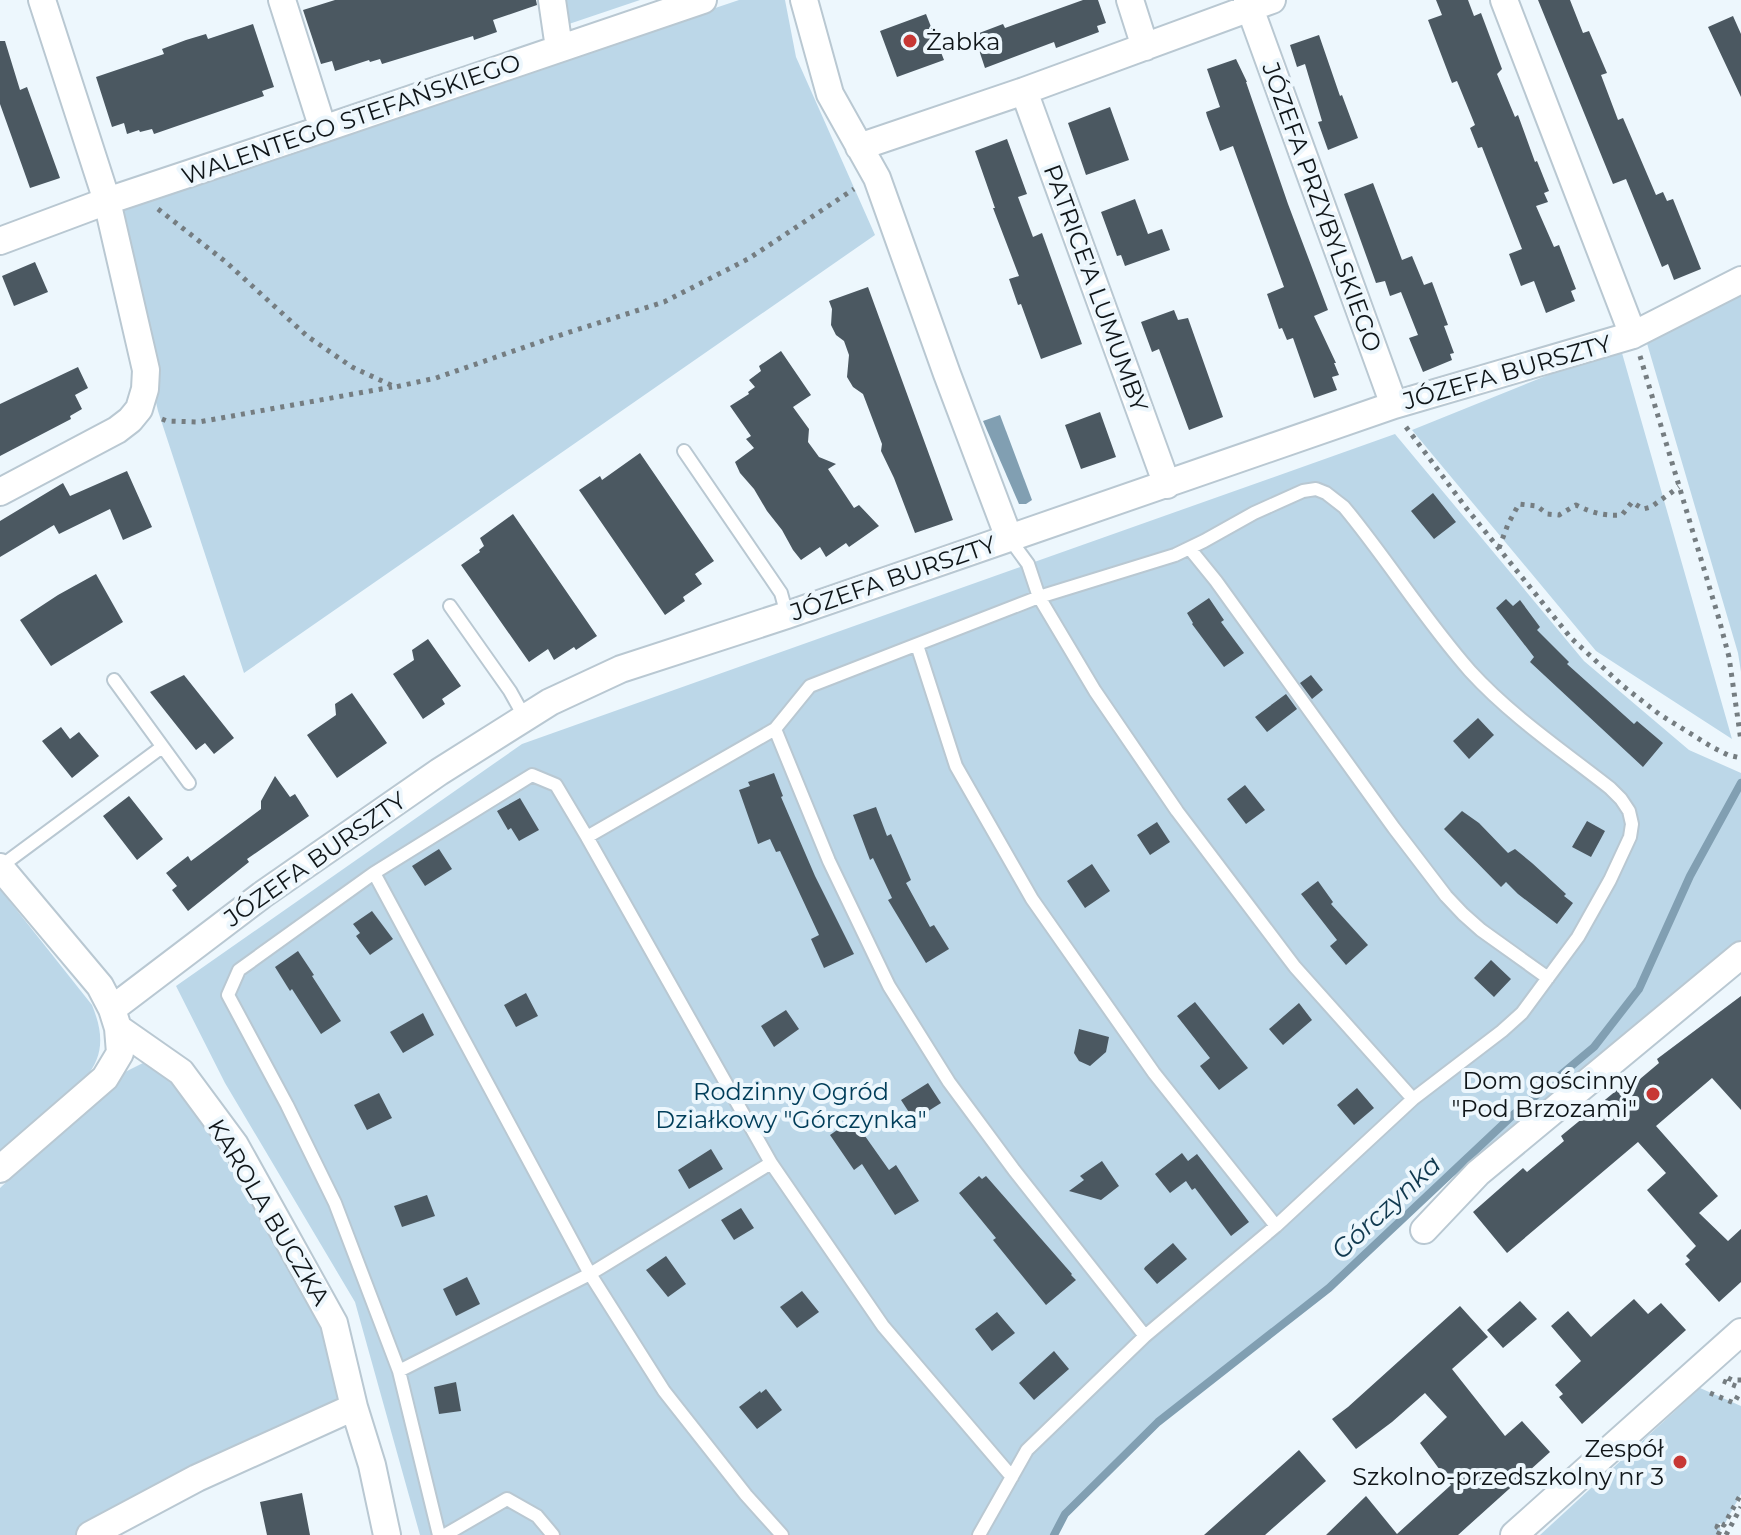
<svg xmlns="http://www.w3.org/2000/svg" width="1741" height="1535" font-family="Montserrat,sans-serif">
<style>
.green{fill:#bcd7e8}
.water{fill:#819fb2}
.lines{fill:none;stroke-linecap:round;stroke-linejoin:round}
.stream{stroke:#819fb2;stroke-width:8}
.building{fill:#4b5861}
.lane-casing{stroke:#b9c8d2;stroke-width:16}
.street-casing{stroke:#b9c8d2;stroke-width:30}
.path{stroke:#757d81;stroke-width:5;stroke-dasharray:4 6;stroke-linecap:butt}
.lane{stroke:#fff;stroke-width:12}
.street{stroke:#fff;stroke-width:26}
.poi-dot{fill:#c73835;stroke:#edf7fd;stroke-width:3}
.labels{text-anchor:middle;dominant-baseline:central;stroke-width:8;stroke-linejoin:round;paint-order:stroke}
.poi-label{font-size:24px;fill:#101619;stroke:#edf7fd;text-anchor:end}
.street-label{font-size:24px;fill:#101619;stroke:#edf7fd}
.park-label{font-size:24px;fill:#003d59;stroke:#edf7fd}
.water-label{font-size:26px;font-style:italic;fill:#10394f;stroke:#edf7fd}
</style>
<rect width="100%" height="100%" fill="#edf7fd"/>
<path class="green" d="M565,0H640L563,26Z
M739,0H785L796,57L875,235L244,673L158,411L125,269L95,217Z
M1741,292V672L1738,653L1646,340Z
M1620,346L1732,739L1596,651L1412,430Z
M1395,434L1584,661L1689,750L1741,773V940L1476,1162L1438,1186L1329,1288L1158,1422L1065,1514L1054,1535H420L355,1302L225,1083L176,986L522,744Z
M0,889L92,1005C114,1058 89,1077 52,1110C34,1125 17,1140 0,1155Z
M155,1057L192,1104L321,1319L344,1426L87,1535H0V1188L121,1074Z
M1700,1388L1741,1406V1494L1724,1525L1719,1523L1717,1527L1721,1529L1718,1535H1540Z"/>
<path class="water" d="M1000,415L1032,500L1026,504H1019L983,421Z"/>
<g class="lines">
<path class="stream" d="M1054,1535L1065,1514L1158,1422L1329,1288L1514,1114L1594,1047L1639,989L1690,876L1741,783"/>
</g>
<path class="building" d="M335,0H536L537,5L493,20L497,32L474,40L473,36L382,64L380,59L370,62L369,60L335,71L332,61L321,64L303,10Z
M1083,0H1098L1106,23L1097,26L1099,32L1056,48L1054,42L985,68L974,35L1003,24L1005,28Z
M1436,0H1468L1474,16L1481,13L1502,69L1497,74L1515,117L1518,115L1535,162L1537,161L1549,191L1544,193L1548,202L1536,206L1554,247L1559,245L1576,289L1571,291L1575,301L1546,313L1534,281L1521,286L1509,254L1522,249L1482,147L1478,148L1470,128L1475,125L1457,81L1452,83L1428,20L1442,15Z
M1538,0H1570L1583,33L1589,31L1607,73L1601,75L1618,120L1623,118L1656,195L1663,192L1667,201L1673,199L1701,269L1674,280L1668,264L1662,267L1626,179L1613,184Z
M926,14L944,60L897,77L880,31Z
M1733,16L1741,34V97L1708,27Z
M253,24L274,87L262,91L264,96L154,134L152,129L140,132L139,130L127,134L124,123L112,127L96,77L164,54L162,49L186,40L206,34L208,39Z
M1319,35L1340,96L1342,95L1358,138L1328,150L1318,122L1322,121L1305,64L1297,67L1290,45Z
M0,41H5L20,90L27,87L60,178L30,188L0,104Z
M1236,59L1247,82H1246L1288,204L1328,310L1314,316L1336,363H1334L1339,375L1332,377L1337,390L1314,398L1293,338L1287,340L1282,328L1279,329L1267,294L1284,287L1233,146L1220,151L1207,116L1206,112L1220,107L1207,69Z
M1110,107L1129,160L1086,175L1068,123Z
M1007,139L1027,194L1018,197L1033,237L1042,233L1082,344L1041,359L1021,304L1018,305L1009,279L1019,276L993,208H995L975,151Z
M1373,183L1402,260L1412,256L1424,285L1432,282L1448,325L1444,326L1454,353L1450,354L1452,360L1423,372L1409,338L1418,335L1401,292L1390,296L1385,281L1376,283L1344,194Z
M1135,199L1148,234L1162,229L1170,250L1125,266L1121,255L1117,256L1101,212Z
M35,262L48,292L14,306L2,276Z
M868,287L953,520L915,533L894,478L881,451L882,444L863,394L853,387L847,377L849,355L844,341L836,335L831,325L832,309L829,301Z
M1174,310L1178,320L1188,318L1223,417L1189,430L1159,349L1152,352L1141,322Z
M781,351L811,395L793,407L809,429L808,442L819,457L836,464L828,469L854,508L859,505L879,526L849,547L846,543L826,557L820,547L801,560L793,550L782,530L767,511L754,489L740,473L735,462L754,448L746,439L751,436L730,406L749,394L748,392L755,387L749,380L761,371L759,366Z
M78,367L88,388L75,395L82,409L70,416L71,419L0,456V404Z
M1100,412L1116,457L1081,469L1065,425Z
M640,453L714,561L695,574L702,584L683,597L685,601L665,615L579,490L600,476L602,480Z
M127,471L152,527L123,540L110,509L59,534L54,525L0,557V521L63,483L70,496Z
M1433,493L1456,522L1434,539L1411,511Z
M513,514L597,636L576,650L574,647L554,660L548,649L529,662L461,565L480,552L479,550L484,546L480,538Z
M96,574L123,622L51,666L20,620L58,595Z
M1209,598L1224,620L1221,622L1244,653L1224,667L1192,624L1193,623L1187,613Z
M1506,599L1513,606L1520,600L1540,627L1537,630L1569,662L1567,664L1634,724L1637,721L1663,743L1643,767L1530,662L1534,657L1496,608Z
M428,639L461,686L442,699L445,704L423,719L393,674L414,660L412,650Z
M184,675L234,738L214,754L205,743L196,750L150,692Z
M1311,675L1323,690L1312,699L1300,683Z
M352,693L387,743L337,778L307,735L336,715L335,704Z
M1286,694L1297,709L1267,732L1255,717Z
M1478,718L1494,735L1469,759L1453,741Z
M61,727L70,739L79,732L99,756L72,778L42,741Z
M774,773L783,796L781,797L815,876L854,954L824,968L811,939L819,935L780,851L776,852L770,839L758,844L739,790L750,786L748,782Z
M275,776L290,797L295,794L309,816L247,859L249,862L188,911L172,890L177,886L166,873L188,856L191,861L261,809V801Z
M1245,785L1265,810L1246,824L1227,799Z
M129,796L163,839L137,860L103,816Z
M520,798L539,830L519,841L511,828L508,830L497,811Z
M876,807L887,836L891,834L911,880L906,883L930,927L934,925L949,949L926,963L888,900L892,898L873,858L870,860L853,815Z
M1462,811L1479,823L1508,853L1515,849L1532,863L1566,894L1564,896L1573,903L1557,924L1518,894L1506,882L1501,887L1444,829Z
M1587,821L1605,831L1591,857L1572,847Z
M1157,822L1170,842L1150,855L1137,835Z
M439,849L452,869L425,886L412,866Z
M1092,864L1110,891L1085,908L1067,881Z
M1318,881L1333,902L1331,904L1368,945L1346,965L1330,946L1337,940L1301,894Z
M372,911L393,939L370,955L356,936L360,933L353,924Z
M298,951L314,975L312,976L341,1021L321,1034L292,989L290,991L275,967Z
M1491,960L1511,979L1494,997L1474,978Z
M526,993L538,1016L516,1027L504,1005Z
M1741,996V1110L1712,1078L1656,1126L1718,1196L1699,1213L1728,1241L1741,1229V1282L1719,1302L1685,1264L1690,1260L1686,1256L1696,1246L1647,1190L1666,1173L1638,1142L1507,1253L1473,1212L1523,1168L1527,1172L1564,1141L1561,1136L1617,1090L1621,1095L1659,1063L1657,1059Z
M1195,1002L1248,1068L1219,1090L1200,1066L1210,1058L1177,1016Z
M1299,1003L1312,1020L1283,1045L1269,1029Z
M786,1010L799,1029L774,1047L761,1026Z
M423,1013L434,1035L403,1053L390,1032Z
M1079,1029L1109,1037L1106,1052L1090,1066L1079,1061L1074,1053Z
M928,1083L941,1103L914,1120L901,1100Z
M1357,1088L1374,1108L1354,1125L1337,1105Z
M379,1093L392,1118L367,1130L354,1105Z
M853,1119L889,1170L896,1165L919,1201L895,1215L862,1164L854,1170L830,1135Z
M711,1149L723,1169L689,1189L678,1170Z
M1182,1153L1188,1161L1197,1154L1249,1222L1231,1236L1195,1188L1192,1190L1186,1181L1170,1193L1155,1174Z
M1102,1161L1119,1186L1101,1200L1069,1191L1084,1180L1080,1176Z
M979,1176L982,1179L986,1176L1072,1274L1071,1275L1076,1280L1046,1305L993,1240L996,1238L959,1193Z
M427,1195L435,1216L402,1227L394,1206Z
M741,1208L754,1228L734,1240L721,1220Z
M1173,1243L1187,1259L1157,1284L1144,1269L1145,1267Z
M666,1256L686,1284L668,1297L646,1270Z
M467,1277L480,1304L456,1316L443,1289Z
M802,1291L819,1312L797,1328L780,1307Z
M1634,1299L1648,1314L1661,1303L1686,1330L1582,1424L1559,1397L1563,1394L1555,1385L1581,1361L1551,1326L1568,1311L1591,1337Z
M1520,1301L1537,1319L1503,1348L1487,1330Z
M1460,1306L1488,1337L1452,1369L1505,1436L1522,1421L1550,1452L1458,1535H1326L1366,1496L1397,1534L1451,1485L1420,1443L1447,1417L1425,1393L1392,1422L1356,1449L1332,1419L1348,1407Z
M997,1312L1015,1333L992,1351L975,1329Z
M1054,1351L1069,1369L1034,1400L1019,1383Z
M456,1382L461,1411L439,1414L434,1387Z
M766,1389L782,1410L757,1429L739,1407L760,1391L761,1393Z
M1299,1450L1326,1481L1265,1535H1204Z
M302,1493L310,1535H267L260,1502Z"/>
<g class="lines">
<defs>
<path id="lane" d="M684,451L781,593L787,615
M1009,538L1028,564L1039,597L1095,691L1177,811L1295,967L1413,1099
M1190,549L1216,581L1394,828L1446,896L1463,914L1481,930L1548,978
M450,606L510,691L525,718
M917,645L956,766L1032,899L1154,1073L1276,1226
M114,680L189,783
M775,729L829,861L889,986L949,1082L1014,1170L1145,1336
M587,837L775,729L810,686L1039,597L1175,555L1204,541L1254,513L1303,491L1316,489L1326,493L1344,507C1388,560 1424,619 1470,671C1511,716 1563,751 1610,788L1621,799L1629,811L1632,824L1630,837L1610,880L1578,937L1522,1013L1502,1031L1413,1099L1276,1226L1145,1336L1027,1450L979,1535
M0,867L162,747
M374,873L590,1274L664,1391L746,1495L782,1535
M771,1163L883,1326L1012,1477
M399,1371L590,1274L771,1163L587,837L556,785L532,775L374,873L239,970L228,995L287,1105L335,1203L399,1371L439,1535
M445,1535L507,1499L537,1516L553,1535"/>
<path id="street" d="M282,0L323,129
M552,0L559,48
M804,0L830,94L877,178L947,374L1009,538
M1130,0L1145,47
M1247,0L1394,405
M1504,0L1633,335
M1024,91L1167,485
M859,147L1024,91L1272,0
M0,241L107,201L323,129L703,0
M0,492L117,430L130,420L139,409L145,389L146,370L107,201L42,0
M0,867L100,986L112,1009L118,1028L120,1053L105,1078L0,1169
M112,1009L262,895L439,772L550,702L621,669L787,615L1394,405L1633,335L1741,280
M118,1028L181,1072L235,1145L334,1323L354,1407L372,1465L387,1535
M1424,1230L1478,1173L1741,955
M90,1535L197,1478L354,1407
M1514,1535L1741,1332"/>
</defs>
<use href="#lane" class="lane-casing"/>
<use href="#street" class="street-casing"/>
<path class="path" d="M158,209L226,262L307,336L352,367L395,387L436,378L548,339L664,302L748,259L854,189
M1640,356L1719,619L1729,657L1741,741
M162,419L167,421L199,422L392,387
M1406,427L1467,509L1571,638L1623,686L1659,714L1712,747L1728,755L1741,758
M1499,548L1508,524L1519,504L1537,506L1547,514L1559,515L1576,505C1592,513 1604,516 1622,515L1632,502L1643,509L1651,507L1679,487
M1728,1378L1732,1380H1741
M1723,1381L1741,1388
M1710,1393L1734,1403L1739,1394L1741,1395
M1718,1535L1721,1529L1717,1527L1719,1522L1724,1525L1741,1494
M1726,1535L1741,1507"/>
<use href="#lane" class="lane"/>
<use href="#street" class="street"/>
</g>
<g class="poi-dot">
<circle cx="910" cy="41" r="8"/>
<circle cx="1653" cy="1094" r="8"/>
<circle cx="1680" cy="1462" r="8"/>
</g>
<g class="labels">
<g class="poi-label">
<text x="926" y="41" text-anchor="start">Żabka</text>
<text x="1637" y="1080">Dom gościnny<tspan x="1637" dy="28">"Pod Brzozami"</tspan></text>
<text x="1664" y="1448">Zespół<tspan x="1664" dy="28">Szkolno-przedszkolny nr 3</tspan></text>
</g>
<g class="street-label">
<text transform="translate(351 119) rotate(-19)">WALENTEGO STEFAŃSKIEGO</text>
<text transform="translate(1322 207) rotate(70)">JÓZEFA PRZYBYLSKIEGO</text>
<text transform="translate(1096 288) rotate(70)">PATRICE'A LUMUMBY</text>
<text transform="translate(1507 372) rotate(-16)">JÓZEFA BURSZTY</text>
<text transform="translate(893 578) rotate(-19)">JÓZEFA BURSZTY</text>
<text transform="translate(315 859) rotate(-35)">JÓZEFA BURSZTY</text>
<text transform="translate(269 1212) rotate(59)">KAROLA BUCZKA</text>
</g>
<g class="park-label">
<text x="791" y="1091">Rodzinny Ogród<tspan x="791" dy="28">Działkowy "Górczynka"</tspan></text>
</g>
<g class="water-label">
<text transform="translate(1386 1207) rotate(-43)">Górczynka</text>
</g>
</g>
</svg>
